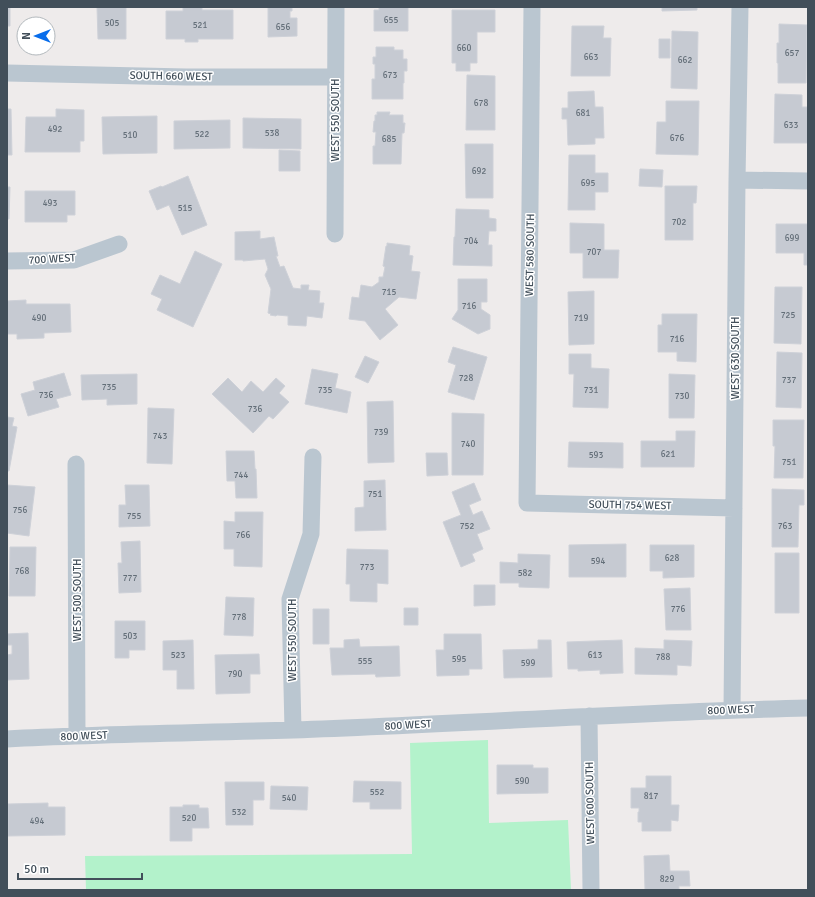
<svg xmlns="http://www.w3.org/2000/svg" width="815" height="897" font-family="Signika,sans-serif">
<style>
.green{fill:#b3f2cb}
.building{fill:#c6cad2;stroke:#ced1d8}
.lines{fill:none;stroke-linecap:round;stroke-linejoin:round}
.minor{stroke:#bac6d0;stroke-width:17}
.labels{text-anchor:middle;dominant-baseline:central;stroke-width:3;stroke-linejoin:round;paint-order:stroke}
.number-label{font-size:9px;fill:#636e78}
.street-label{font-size:11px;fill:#424f5a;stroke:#fff}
</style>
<rect width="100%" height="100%" fill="#eeebeb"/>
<path class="green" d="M488,740L489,823L568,820L571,890H86L85,856L412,854L410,743Z"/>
<path class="building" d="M7,7H10V26H7Z
M97,7H126V39H98Z
M183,7H202V10H233V39H198V42H185V39H166V11H183Z
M268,7H292V11H290V18H297V36L268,37Z
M379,7H408V31H374V10H379Z
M662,7H697V10L662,11Z
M452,10H495V32H477V63H470V71H456V63H452Z
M779,24L807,25L806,83H778V63H777V43H779Z
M572,26H604L603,38H611L610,76H571Z
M672,31L698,32L697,89L671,88Z
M659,39H670V58H659Z
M376,47H394V50H403V59H407V71H404V83H403V99H372V79H375V64H373V57H376Z
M467,75L495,76V130H466Z
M594,91L595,107H603L604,138H595V144L568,145L567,119H562V108H568V92Z
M775,94L802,95V107H808V143H774Z
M666,101H699L698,155L656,154L657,122H666Z
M7,109H11L12,155H7Z
M56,109L84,110V141H80V152H25L26,117H56Z
M377,112H390L389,115H403V123H405L404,133H402L401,164H373V146H375L376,132H373L374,121H375V115H377Z
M157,116V153L103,154L102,117Z
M243,118L301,119V149L243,148Z
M230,120V148L174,149V121Z
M465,144H493V198H466Z
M279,150L300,151V171H279Z
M569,155H595V173H608V192H595V210H568Z
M640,169L663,170L662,187L639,186Z
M188,176L207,225L182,235L169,205L157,210L149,191L161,186L162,187Z
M665,186H697L696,203H693V240H665Z
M7,187H10L9,219H7Z
M25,191H75V215H67V222H25Z
M456,209L489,210V218L496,219V231H489L488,245H492V266L453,265L454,237H455Z
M570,223L604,224V250H619L618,278H583V253H570Z
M776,224H808V265H804V253H776Z
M260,231V239L274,237L278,256H276L280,267L284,266L293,288L301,289V285H309L308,290L320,291L319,303H324L322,318L307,316L306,326L288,325V316L277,315L276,316L270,315L271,314L268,313L271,289L265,275L268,269L265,259L243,261V260H235V232Z
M387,243L410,246L409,255L413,256L411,271L420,272L416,299L399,297L385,309L398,325L380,340L365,321L349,319L352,297L359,298L361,285L372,287L379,282V277H383L385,267L383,266L386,246H387Z
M195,251L222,264L193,327L157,310L162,299L151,294L160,275L180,284Z
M458,279H487V302H481V309L490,315V329L478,334L452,319L458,310Z
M775,287H802L801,344L774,343Z
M594,291V344L569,345L568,292Z
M26,300V304H70L71,332L44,333V338L17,339V334H7V301Z
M662,314H697L696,362L677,361V352H658V325H662Z
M453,347L487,357L474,400L448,392L456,365L448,362Z
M777,352L802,353L801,408L776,407Z
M569,354H591V368L609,369L608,408L573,407L574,374H569Z
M365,356L379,362L368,383L355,377Z
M312,369L338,374L335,388L351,392L347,413L305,404Z
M64,373L71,395L56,399L59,407L28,416L21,394L35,390L33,382Z
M137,374V404L107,405V399L82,400L81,375Z
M669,374L695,375L694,418H669Z
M228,378L242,392L251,381L263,392L276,378L285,386L279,393L289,402L273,419L269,416L253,433L212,394Z
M393,401L394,462L368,463L367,402Z
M148,408L174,409L172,464L147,463Z
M452,413L484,414L483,475H452Z
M7,417L14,418L12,426L17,427L9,471H7Z
M773,420H804L803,478H774L775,446H773Z
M676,431H695L694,467H641V441H676Z
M569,442L623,443V468L568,467Z
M226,451H254L255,469H256L257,498H236L235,481H227Z
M426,453H447L448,475L427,476Z
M385,480L386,530L355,531V508L364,507V481Z
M474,483L481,500L469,505L473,515L482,511L490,529L477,534L483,549L472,554L475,561L461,567L443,522L461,515L452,492Z
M7,485L35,487L29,536L7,533Z
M125,485H149L150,526L119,527V505H126Z
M772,489L804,490V505H799L798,547H772Z
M235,512H263L262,567L234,566V549H224V521L235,522Z
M140,541L141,592L119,593L118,563H122L121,542Z
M626,544V577H569V545Z
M650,545H694V577L663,578V571H650Z
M10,547H36L35,596H9Z
M347,549L388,550V584L377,583V602L350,601V584H346Z
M775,553H799V613H775Z
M518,554L550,555L549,588L519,587V583H500V562L518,563Z
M474,585H495V605L474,606Z
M690,588L691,630H666L664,589Z
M226,597L254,598L253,636L224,635Z
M404,608H418V625H404Z
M313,609H329V644H313Z
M115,621H145V650H129V658H115Z
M28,633L29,679L7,680V655L12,654V645H7V634Z
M444,634H481L482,669H469V675L437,676L436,650H444Z
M359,639L360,647L399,646L400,676L376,677L375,674L332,675L330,648H344V640Z
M193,640L194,689H177V670H163V641Z
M538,640H551L552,677L504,678L503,650L538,649Z
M622,640L623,673L600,674V670L578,671V669H568L567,642Z
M664,640L692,641L691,666L677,665V675L635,674V648L664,649Z
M259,654L260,674H250V693L216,694L215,655Z
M497,765H533V768H548V793L497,794Z
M646,776H671V805H679L678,821L671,820V831H642V822H638V812H639V808H631V788H646Z
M354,781L401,782V809H370V802H353Z
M225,782H264V800H253V825H226Z
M271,786L308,787L307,810L270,809Z
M48,803V807H65V835L8,836V804Z
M183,805H199V808H208L209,828H192V841H170V807H183Z
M669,855L670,871H689L690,886H679V890H645L644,856Z"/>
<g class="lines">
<path class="minor" d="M532,7L527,503L734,508
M7,73L186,77H335
M737,180L808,181
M335,234L336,7
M7,261L74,260L119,244
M76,464L77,736
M732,710L737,180L740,7
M589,716L591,890
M293,730L290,599L311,534L313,457
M7,739C102,734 198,733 293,730C465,724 636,712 808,708"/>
</g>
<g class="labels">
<g class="number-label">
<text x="391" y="20">655</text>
<text x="112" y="23">505</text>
<text x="200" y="25">521</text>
<text x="283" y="27">656</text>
<text x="464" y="48">660</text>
<text x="792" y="53">657</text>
<text x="591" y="57">663</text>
<text x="685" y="60">662</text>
<text x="390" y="75">673</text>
<text x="481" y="103">678</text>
<text x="583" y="113">681</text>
<text x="791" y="125">633</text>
<text x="55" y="129">492</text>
<text x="272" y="133">538</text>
<text x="202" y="134">522</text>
<text x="130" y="135">510</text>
<text x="677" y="138">676</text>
<text x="389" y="139">685</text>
<text x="479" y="171">692</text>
<text x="588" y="183">695</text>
<text x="50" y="203">493</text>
<text x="185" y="208">515</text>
<text x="679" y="222">702</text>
<text x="792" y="238">699</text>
<text x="471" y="241">704</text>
<text x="594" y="252">707</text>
<text x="389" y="292">715</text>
<text x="469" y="306">716</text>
<text x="788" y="315">725</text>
<text x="39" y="318">490</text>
<text x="581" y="318">719</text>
<text x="677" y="339">716</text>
<text x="466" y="378">728</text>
<text x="789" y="380">737</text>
<text x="109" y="387">735</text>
<text x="325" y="390">735</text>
<text x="591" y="390">731</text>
<text x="46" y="395">736</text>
<text x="682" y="396">730</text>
<text x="255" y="409">736</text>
<text x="381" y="432">739</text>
<text x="160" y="436">743</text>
<text x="468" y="444">740</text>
<text x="668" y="454">621</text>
<text x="596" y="455">593</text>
<text x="789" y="462">751</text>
<text x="241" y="475">744</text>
<text x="375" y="494">751</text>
<text x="20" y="510">756</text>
<text x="134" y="516">755</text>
<text x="467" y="526">752</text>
<text x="785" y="526">763</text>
<text x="243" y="535">766</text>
<text x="672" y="558">628</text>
<text x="598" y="561">594</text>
<text x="367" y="567">773</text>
<text x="22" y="571">768</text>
<text x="525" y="573">582</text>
<text x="130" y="578">777</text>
<text x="678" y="609">776</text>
<text x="239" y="617">778</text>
<text x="130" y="636">503</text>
<text x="178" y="655">523</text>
<text x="595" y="655">613</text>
<text x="663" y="657">788</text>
<text x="459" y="659">595</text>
<text x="365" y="661">555</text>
<text x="528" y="663">599</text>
<text x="235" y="674">790</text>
<text x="522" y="781">590</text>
<text x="377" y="792">552</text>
<text x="651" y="796">817</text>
<text x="289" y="798">540</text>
<text x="239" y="812">532</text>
<text x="189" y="818">520</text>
<text x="37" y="821">494</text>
<text x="667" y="879">829</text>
</g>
<g class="street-label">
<text transform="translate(171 76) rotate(1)">SOUTH 660 WEST</text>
<text transform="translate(335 120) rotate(-90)">WEST 550 SOUTH</text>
<text transform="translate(530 255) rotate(-89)">WEST 580 SOUTH</text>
<text transform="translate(52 259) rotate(-3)">700 WEST</text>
<text transform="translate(735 358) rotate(-90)">WEST 630 SOUTH</text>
<text transform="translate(630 505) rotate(1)">SOUTH 754 WEST</text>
<text transform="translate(77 600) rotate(-90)">WEST 500 SOUTH</text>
<text transform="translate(292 640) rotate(-90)">WEST 550 SOUTH</text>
<text transform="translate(731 710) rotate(-2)">800 WEST</text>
<text transform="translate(408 725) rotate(-3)">800 WEST</text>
<text transform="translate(84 736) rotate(-2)">800 WEST</text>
<text transform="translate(590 803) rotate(-91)">WEST 600 SOUTH</text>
</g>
</g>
<rect width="815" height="897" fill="none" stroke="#424f5a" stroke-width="16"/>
<g transform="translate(36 36) rotate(270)"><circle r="19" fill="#ffffff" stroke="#b3b9bd"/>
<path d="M0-3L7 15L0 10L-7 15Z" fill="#086deb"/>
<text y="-6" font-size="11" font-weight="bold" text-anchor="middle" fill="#424f5a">N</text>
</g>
<path d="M18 873v6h124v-6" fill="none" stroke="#424f5a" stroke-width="2"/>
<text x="24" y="873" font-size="12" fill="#424f5a" stroke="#ffffff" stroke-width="3" paint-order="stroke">50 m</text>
</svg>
